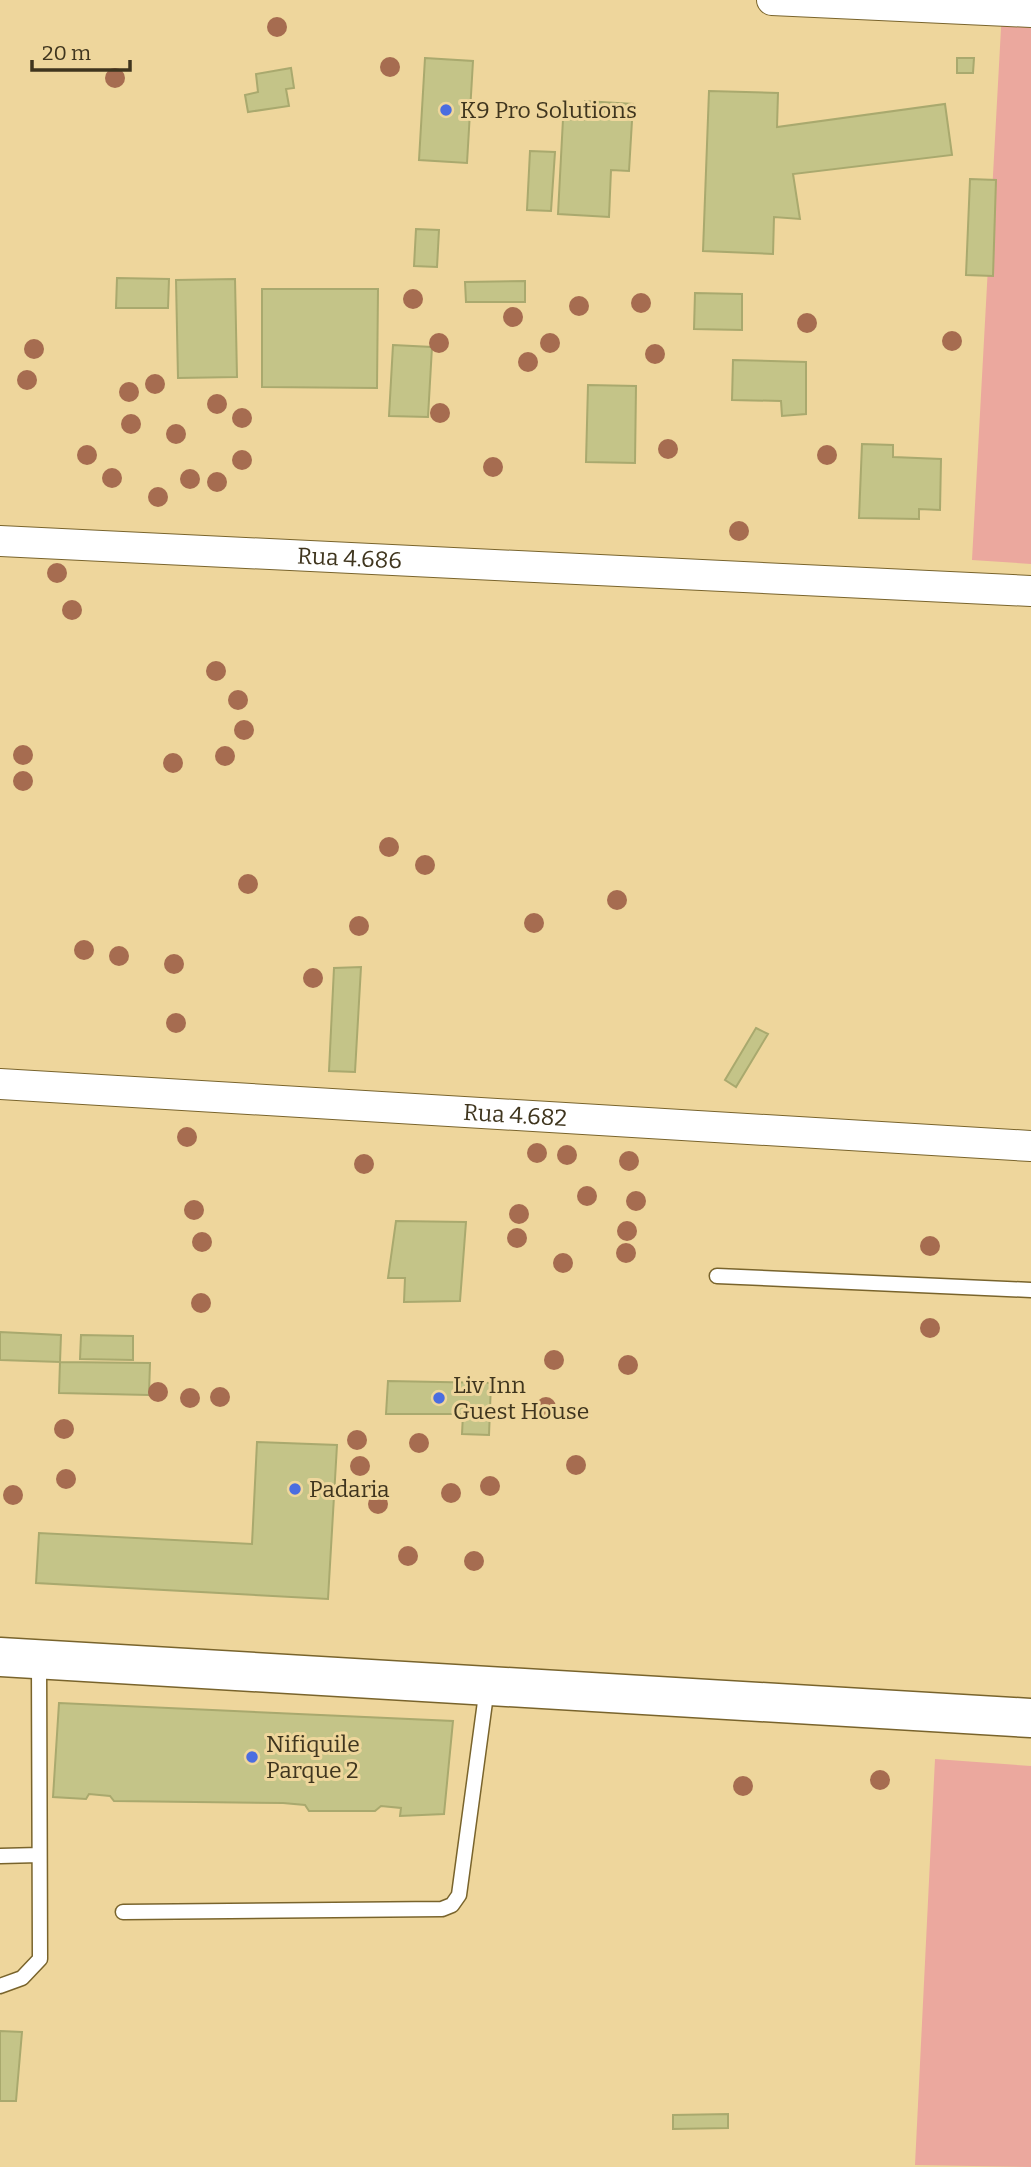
<svg xmlns="http://www.w3.org/2000/svg" width="1031" height="2167" font-family="Bitter,serif">
<style>
.green{fill:#eba89e}
.building{fill:#c4c488;stroke:#a9a96e;stroke-width:2}
.lines{fill:none;stroke-linecap:round;stroke-linejoin:round}
.service-casing{stroke:#79642c;stroke-width:17}
.minor-casing{stroke:#79642c;stroke-width:32}
.secondary-casing{stroke:#79642c;stroke-width:41}
.service{stroke:#fff;stroke-width:14}
.minor{stroke:#fff;stroke-width:30}
.secondary{stroke:#fff;stroke-width:38}
.tree{fill:#a66c50}
.poi-dot{fill:#4b6de0;stroke:#eed69c;stroke-width:2.5}
.labels{text-anchor:middle;dominant-baseline:central;stroke-width:6;stroke-linejoin:round;paint-order:stroke}
.poi-label{font-size:23px;fill:#3f351e;stroke:#eed69c;text-anchor:start}
.street-label{font-size:23px;fill:#3f351e;stroke:#eed69c}
</style>
<rect width="100%" height="100%" fill="#eed69c"/>
<path class="green" d="M1002,10L1031,12V564L972,560Z
M935,1759L1031,1766V2167L915,2165Z"/>
<path class="building" d="M425,58L473,61L467,163L419,160Z
M957,58H974L973,73H957Z
M291,68L294,88L286,89L289,106L248,112L245,95L258,92L256,74Z
M709,91L778,93L777,127L945,104L952,155L793,174L800,219L774,217L773,254L703,251Z
M585,101L633,104L629,171L611,170L609,217L558,214L563,119L584,120Z
M530,151L555,152L551,211L527,210Z
M970,179L996,180L993,276L966,275Z
M416,229L439,230L437,267L414,266Z
M117,278L169,279L168,308H116Z
M235,279L237,377L178,378L176,280Z
M525,281V302H466L465,282Z
M262,289H378L377,388L262,387Z
M695,293L742,294V330L694,329Z
M393,345L432,347L428,417L389,416Z
M733,360L806,362V414L782,416L781,401L732,400Z
M588,385L636,386L635,463L586,462Z
M862,444L893,445V457L941,459L940,510L919,509V519L859,518Z
M361,967L355,1072L329,1071L334,968Z
M756,1028L768,1034L736,1087L725,1080Z
M396,1221L466,1222L460,1301L404,1302L405,1278H388Z
M0,1332L61,1335L60,1362L0,1360Z
M81,1335L133,1336V1360L80,1359Z
M60,1362L150,1363L149,1395L59,1393Z
M388,1381L491,1383L489,1435L462,1434L463,1414H386Z
M257,1442L337,1445L328,1599L36,1583L39,1533L252,1544Z
M59,1703L453,1721L444,1814L400,1816L401,1808L381,1806L375,1811H309L305,1805L283,1803L114,1801L110,1796L89,1794L86,1799L53,1797Z
M0,2031L22,2032L16,2101H0Z
M728,2114V2128L673,2129V2115Z"/>
<g class="lines">
<defs>
<path id="service" d="M717,1276L1031,1290
M0,1856L39,1855
M123,1912L442,1909L452,1905L459,1895L487,1687
M0,1986L22,1978L40,1959L39,1661"/>
<g id="minor">
<path d="M772,0L1031,12"/>
<path id="s1" d="M0,541L1031,591"/>
<path id="s2" d="M0,1084L1031,1146"/>
</g>
<path id="secondary" d="M0,1657L1031,1718"/>
</defs>
<use href="#service" class="service-casing"/>
<use href="#minor" class="minor-casing"/>
<use href="#secondary" class="secondary-casing"/>
<use href="#service" class="service"/>
<use href="#minor" class="minor"/>
<use href="#secondary" class="secondary"/>
</g>
<g class="tree">
<circle cx="277" cy="27" r="10"/>
<circle cx="390" cy="67" r="10"/>
<circle cx="115" cy="78" r="10"/>
<circle cx="413" cy="299" r="10"/>
<circle cx="641" cy="303" r="10"/>
<circle cx="579" cy="306" r="10"/>
<circle cx="513" cy="317" r="10"/>
<circle cx="807" cy="323" r="10"/>
<circle cx="952" cy="341" r="10"/>
<circle cx="439" cy="343" r="10"/>
<circle cx="550" cy="343" r="10"/>
<circle cx="34" cy="349" r="10"/>
<circle cx="655" cy="354" r="10"/>
<circle cx="528" cy="362" r="10"/>
<circle cx="27" cy="380" r="10"/>
<circle cx="155" cy="384" r="10"/>
<circle cx="129" cy="392" r="10"/>
<circle cx="217" cy="404" r="10"/>
<circle cx="440" cy="413" r="10"/>
<circle cx="242" cy="418" r="10"/>
<circle cx="131" cy="424" r="10"/>
<circle cx="176" cy="434" r="10"/>
<circle cx="668" cy="449" r="10"/>
<circle cx="87" cy="455" r="10"/>
<circle cx="827" cy="455" r="10"/>
<circle cx="242" cy="460" r="10"/>
<circle cx="493" cy="467" r="10"/>
<circle cx="112" cy="478" r="10"/>
<circle cx="190" cy="479" r="10"/>
<circle cx="217" cy="482" r="10"/>
<circle cx="158" cy="497" r="10"/>
<circle cx="739" cy="531" r="10"/>
<circle cx="57" cy="573" r="10"/>
<circle cx="72" cy="610" r="10"/>
<circle cx="216" cy="671" r="10"/>
<circle cx="238" cy="700" r="10"/>
<circle cx="244" cy="730" r="10"/>
<circle cx="23" cy="755" r="10"/>
<circle cx="225" cy="756" r="10"/>
<circle cx="173" cy="763" r="10"/>
<circle cx="23" cy="781" r="10"/>
<circle cx="389" cy="847" r="10"/>
<circle cx="425" cy="865" r="10"/>
<circle cx="248" cy="884" r="10"/>
<circle cx="617" cy="900" r="10"/>
<circle cx="534" cy="923" r="10"/>
<circle cx="359" cy="926" r="10"/>
<circle cx="84" cy="950" r="10"/>
<circle cx="119" cy="956" r="10"/>
<circle cx="174" cy="964" r="10"/>
<circle cx="313" cy="978" r="10"/>
<circle cx="176" cy="1023" r="10"/>
<circle cx="187" cy="1137" r="10"/>
<circle cx="537" cy="1153" r="10"/>
<circle cx="567" cy="1155" r="10"/>
<circle cx="629" cy="1161" r="10"/>
<circle cx="364" cy="1164" r="10"/>
<circle cx="587" cy="1196" r="10"/>
<circle cx="636" cy="1201" r="10"/>
<circle cx="194" cy="1210" r="10"/>
<circle cx="519" cy="1214" r="10"/>
<circle cx="627" cy="1231" r="10"/>
<circle cx="517" cy="1238" r="10"/>
<circle cx="202" cy="1242" r="10"/>
<circle cx="930" cy="1246" r="10"/>
<circle cx="626" cy="1253" r="10"/>
<circle cx="563" cy="1263" r="10"/>
<circle cx="201" cy="1303" r="10"/>
<circle cx="930" cy="1328" r="10"/>
<circle cx="554" cy="1360" r="10"/>
<circle cx="628" cy="1365" r="10"/>
<circle cx="158" cy="1392" r="10"/>
<circle cx="220" cy="1397" r="10"/>
<circle cx="190" cy="1398" r="10"/>
<circle cx="546" cy="1407" r="10"/>
<circle cx="64" cy="1429" r="10"/>
<circle cx="357" cy="1440" r="10"/>
<circle cx="419" cy="1443" r="10"/>
<circle cx="576" cy="1465" r="10"/>
<circle cx="360" cy="1466" r="10"/>
<circle cx="66" cy="1479" r="10"/>
<circle cx="490" cy="1486" r="10"/>
<circle cx="451" cy="1493" r="10"/>
<circle cx="13" cy="1495" r="10"/>
<circle cx="378" cy="1504" r="10"/>
<circle cx="408" cy="1556" r="10"/>
<circle cx="474" cy="1561" r="10"/>
<circle cx="880" cy="1780" r="10"/>
<circle cx="743" cy="1786" r="10"/>
</g>
<g class="poi-dot">
<circle cx="446" cy="110" r="7"/>
<circle cx="439" cy="1398" r="7"/>
<circle cx="295" cy="1489" r="7"/>
<circle cx="252" cy="1757" r="7"/>
</g>
<g class="labels">
<g class="poi-label">
<text x="460" y="110">K9 Pro Solutions</text>
<text x="453" y="1385">Liv Inn<tspan x="453" dy="26">Guest House</tspan></text>
<text x="309" y="1489">Padaria</text>
<text x="266" y="1744">Nifiquile<tspan x="266" dy="26">Parque 2</tspan></text>
</g>
<g class="street-label">
<text stroke="none"><textPath href="#s1" startOffset="350">Rua 4.686</textPath></text>
<text stroke="none"><textPath href="#s2" startOffset="516">Rua 4.682</textPath></text>
</g>
</g>
<path d="M32 60v10h98v-10" fill="none" stroke="#3f351e" stroke-width="3.5"/>
<text x="42" y="60" font-size="21" fill="#3f351e" stroke="#eed69c" stroke-width="5" paint-order="stroke">20 m</text>
</svg>
